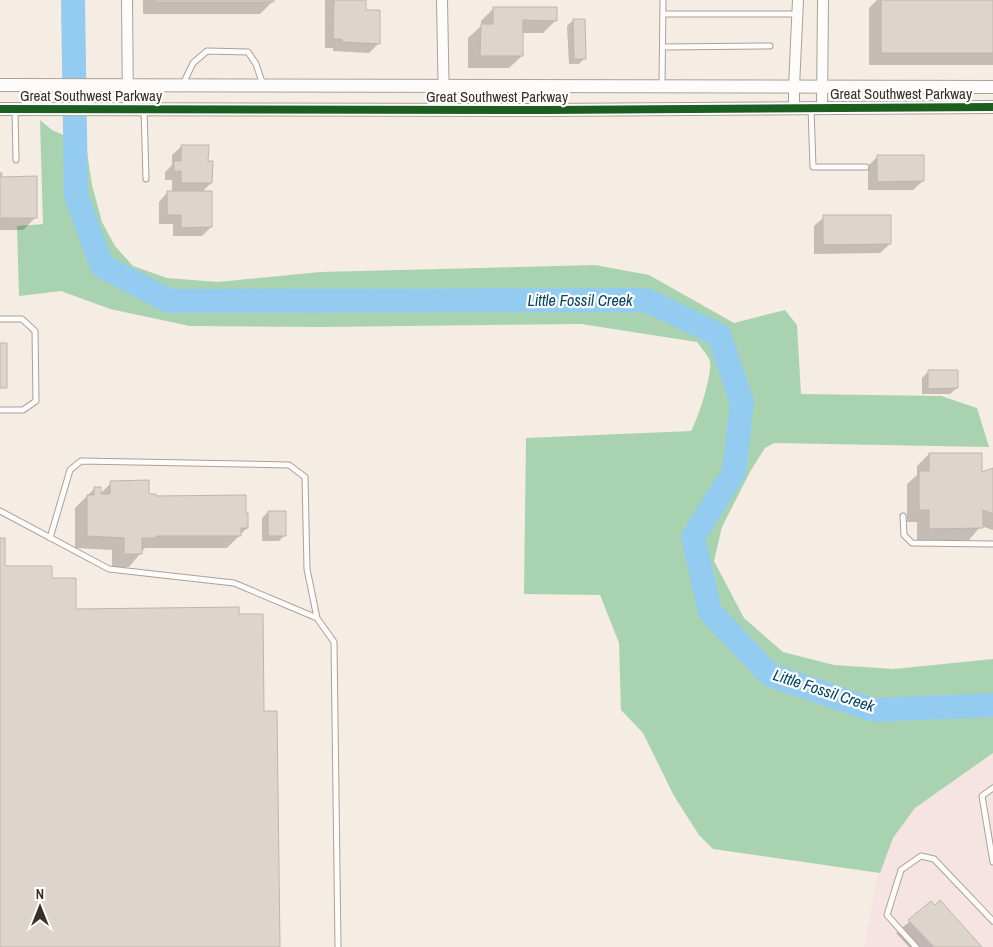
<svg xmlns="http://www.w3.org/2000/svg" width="993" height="947" font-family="'Archivo Narrow',sans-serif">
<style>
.commercial{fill:#f6e4e3}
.forest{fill:#a9d3b0}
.shadow{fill:#0003}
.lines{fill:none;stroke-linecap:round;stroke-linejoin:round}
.river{stroke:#94ccf1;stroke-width:24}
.building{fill:#ddd5cb;stroke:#beb6ac}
.service-casing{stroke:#aaa199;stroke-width:7}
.minor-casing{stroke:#aaa199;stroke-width:12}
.tertiary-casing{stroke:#aaa199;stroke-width:14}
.service{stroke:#fefcfb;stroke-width:5}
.minor{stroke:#fefcfb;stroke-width:10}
.tertiary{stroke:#fefcfb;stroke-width:12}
.cycleway-casing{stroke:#fff;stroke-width:11}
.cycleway{stroke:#1b5e20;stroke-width:8}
.labels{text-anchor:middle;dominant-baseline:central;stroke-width:4.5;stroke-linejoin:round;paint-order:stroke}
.street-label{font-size:15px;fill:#3a2f25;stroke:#fff}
.water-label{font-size:16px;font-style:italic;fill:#00466a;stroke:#fff}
</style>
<rect width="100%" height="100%" fill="#f5ece3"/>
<path class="commercial" d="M993,753V947H864L876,882L893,838L915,808Z"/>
<path class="forest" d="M40,120L52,130L86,145L92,185L102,222L115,246L133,266L167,278L218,282L320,272L595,265L649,275L734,323L785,310L797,325L801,394L941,396L977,408L989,447L774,443L765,448L751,470L722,527L714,561L744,618L783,652L834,665L894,669L993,659V753L915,808L893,838L880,873L713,849L699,835L674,796L643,733L621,710L619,643L600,595L524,594L526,438L691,431C698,419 712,376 710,362C709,356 701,348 697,342L581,324L320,327L190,326L110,309L61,291L19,296L17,226L43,224Z"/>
<path class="shadow" d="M143,0H272V2L260,14H143Z
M325,0H365V11L379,43L369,53L333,51V48H325Z
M877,0H993V65H869V8Z
M494,8L556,20L543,33H522V56L509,68H468V38L481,26V21Z
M573,20L585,58L579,64H569L567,26Z
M182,146L207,162L211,183L202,192L211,227L202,236H173V224H159V202L168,192H172V180H165V172L172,165V155Z
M878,156L923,181L913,190H868V166Z
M0,175L36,217L23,230H0Z
M824,217L890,244L880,253L814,254V226Z
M928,372L957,388L950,394H922V378Z
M929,454L981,474L993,470V530L981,526L969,540L917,541V522H907V484L917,475V466Z
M111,483L148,495L247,528L227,548H145L129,567H112V550L75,548V508L95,488L100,494Z
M268,512L285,535L279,541H262V518Z
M931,903L981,947H909L896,933Z"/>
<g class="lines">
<path class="river" d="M73,0L76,195L102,266L169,301L646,300L719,335L742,402L734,472L693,537L710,612L770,675L874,710L993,705"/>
</g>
<path class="building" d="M155,0H274V2H155Z
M334,0H366V10H380V44L342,42V39H333Z
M881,0H993V53H881Z
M493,7H557V21L523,20V56H480L481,24H493Z
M573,19H585L586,59H574Z
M181,145H209L208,161H213L212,183H181V171H174V161H181Z
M877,155H924V181L877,182Z
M0,173H2V177L37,176V218H0Z
M167,191H212V227L181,228V215H167Z
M823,215H891V244L823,245Z
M0,343H7V388H0Z
M928,370H958V388L928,389Z
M929,453H982V472L993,468V514L983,510V528L929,529V510H919V471H929Z
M149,480V494H156V496L246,495V513H248V528H241V536H156V538H142V554H124V538L87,536V495H94V487H101V494H110V481Z
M268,511H286V536H268Z
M0,538H5V566H52V578H76V609L239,607V614H263L264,711H277L280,947H0Z
M940,900L982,947H934L908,920L931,901L935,905Z"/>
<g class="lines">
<defs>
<path id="service" d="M663,14H797
M663,47L770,46
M183,84L193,63L207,51L248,52L256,64L263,85
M662,86L663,0
M811,108L813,167H866
M144,109L146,179
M15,110L16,160
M0,319H22L35,331L36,401L23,410H0
M0,511L109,569L234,583L317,618L334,642L338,947
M903,516L904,535L912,543L993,544
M50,538L70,470L81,461L289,465L305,477L307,569L317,618
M993,788L982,796L993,862
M916,947L887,915L901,870L921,856L934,859L993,921"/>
<path id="minor" d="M127,0L128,109
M442,0L444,109
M794,107V87L798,0
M822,107L823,0"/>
<path id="tertiary" d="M0,85L993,87
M0,109L544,110L993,107"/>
</defs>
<use href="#service" class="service-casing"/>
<use href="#minor" class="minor-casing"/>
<use href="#tertiary" class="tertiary-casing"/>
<use href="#service" class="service"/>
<use href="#minor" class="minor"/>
<use href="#tertiary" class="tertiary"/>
<defs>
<path id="cycleway" d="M0,109L544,110L993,107"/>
</defs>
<use href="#cycleway" class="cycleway-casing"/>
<use href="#cycleway" class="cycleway"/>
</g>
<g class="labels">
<g class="street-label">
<text x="901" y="93">Great Southwest Parkway</text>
<text x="91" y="95">Great Southwest Parkway</text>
<text x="497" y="96">Great Southwest Parkway</text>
</g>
<g class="water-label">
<text x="580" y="300">Little Fossil Creek</text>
<text transform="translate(824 690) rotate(18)">Little Fossil Creek</text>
</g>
</g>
<g transform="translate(40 907)" stroke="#ffffff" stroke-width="4" paint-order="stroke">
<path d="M0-4L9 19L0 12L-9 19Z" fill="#3a2f25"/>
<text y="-8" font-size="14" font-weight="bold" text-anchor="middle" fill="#3a2f25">N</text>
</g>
</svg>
